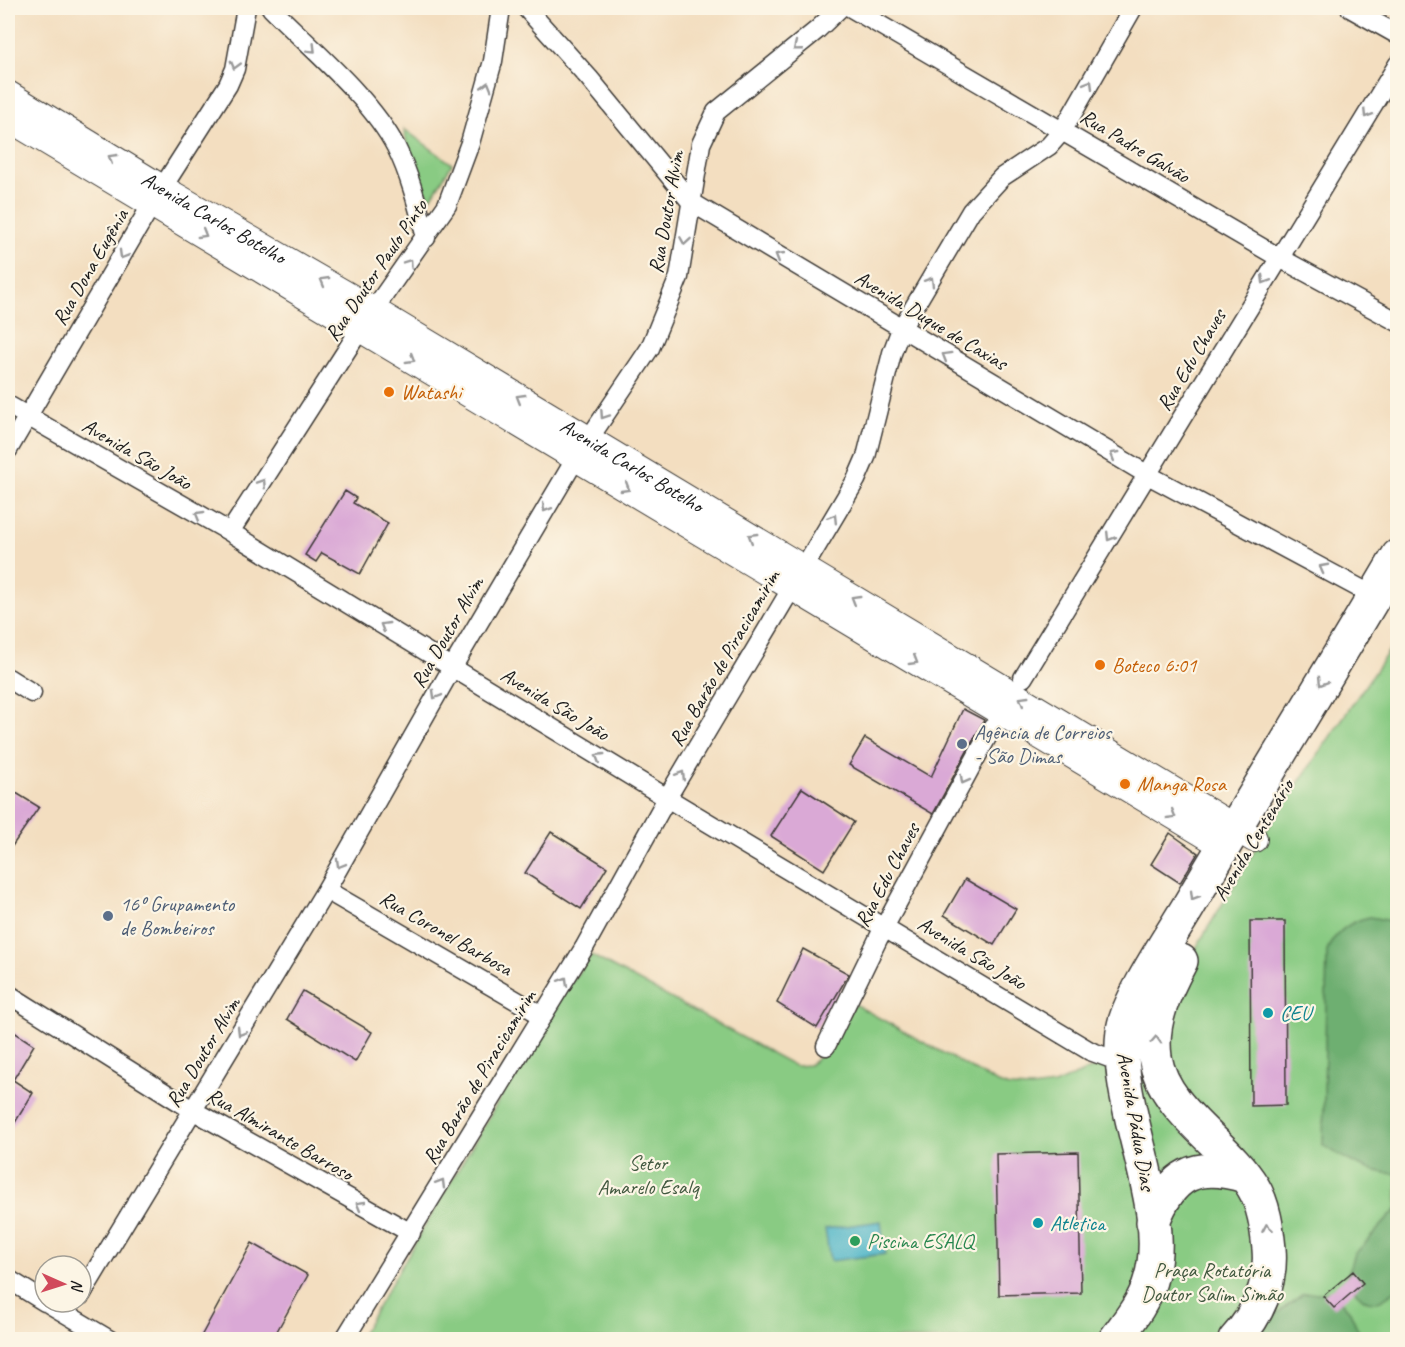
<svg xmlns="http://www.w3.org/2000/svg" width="1405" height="1347" font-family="Caveat,sans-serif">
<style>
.green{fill:#89cb83;stroke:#527450;stroke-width:1.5}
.forest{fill:#6eaf71;stroke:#456646;stroke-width:1.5}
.water{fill:#49b4c7;stroke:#326872;stroke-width:1.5}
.building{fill:#daa9d6}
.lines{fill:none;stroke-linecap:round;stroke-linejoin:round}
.street-casing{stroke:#3c3935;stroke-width:21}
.secondary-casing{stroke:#3c3935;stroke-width:28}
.highway-casing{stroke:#3c3935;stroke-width:36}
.street{stroke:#fff;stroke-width:18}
.secondary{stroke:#fff;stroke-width:26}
.highway{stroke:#fff;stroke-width:33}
.oneway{stroke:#999}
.food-dot{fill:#e8710a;stroke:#fcf5e5;stroke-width:2}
.service-dot{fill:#5c6f8a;stroke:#fcf5e5;stroke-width:2}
.culture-dot{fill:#0f9aa8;stroke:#fcf5e5;stroke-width:2}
.leisure-dot{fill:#2e9e5b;stroke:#fcf5e5;stroke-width:2}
.labels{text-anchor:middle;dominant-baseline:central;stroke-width:4.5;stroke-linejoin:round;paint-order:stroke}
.street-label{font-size:21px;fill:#1c1c1c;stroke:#fcf5e5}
.food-label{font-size:21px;fill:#c56008;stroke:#fcf5e5;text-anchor:start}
.service-label{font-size:21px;fill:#4e5e75;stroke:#fcf5e5;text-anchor:start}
.culture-label{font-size:21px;fill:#0d838f;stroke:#fcf5e5;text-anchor:start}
.park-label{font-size:21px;fill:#425940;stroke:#fcf5e5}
.leisure-label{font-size:21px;fill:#27864d;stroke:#fcf5e5;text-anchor:start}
</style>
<rect width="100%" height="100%" fill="#fcf5e5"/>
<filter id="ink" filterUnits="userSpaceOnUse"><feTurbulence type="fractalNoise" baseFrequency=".0167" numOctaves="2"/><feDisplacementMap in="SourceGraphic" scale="12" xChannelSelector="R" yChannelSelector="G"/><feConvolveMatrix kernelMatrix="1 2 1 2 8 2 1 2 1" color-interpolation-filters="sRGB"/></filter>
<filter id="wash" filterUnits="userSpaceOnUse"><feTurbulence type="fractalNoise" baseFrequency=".008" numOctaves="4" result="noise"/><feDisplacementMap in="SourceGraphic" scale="24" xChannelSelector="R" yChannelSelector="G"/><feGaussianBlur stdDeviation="1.35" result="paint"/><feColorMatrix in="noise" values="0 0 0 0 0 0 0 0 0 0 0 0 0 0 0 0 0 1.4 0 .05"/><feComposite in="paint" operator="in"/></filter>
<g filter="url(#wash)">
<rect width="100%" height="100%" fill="#f3dec0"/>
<path class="green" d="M404,129L452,164L431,198C412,177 409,156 404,129Z
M1397,639V1339L358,1340L553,1008L591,955L795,1066L809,1065L823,1054L854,1004L996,1082L1009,1087L1031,1088L1054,1085L1102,1064L1160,1008L1271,823Z"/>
<path class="forest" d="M1370,917L1397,922V1174C1365,1172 1350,1162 1323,1145L1327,950C1336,931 1350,921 1370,917Z
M1397,1209V1289C1371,1310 1366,1304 1346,1280L1355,1254Z
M1332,1292L1350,1312L1362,1339L1241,1340L1303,1294Z"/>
<path class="water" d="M881,1221L885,1254L830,1261L825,1229Z"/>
<g id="blocks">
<path class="building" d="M345,491L356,498L353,503L388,523L360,574L322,553L316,562L305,555Z
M963,709L984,720L933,814L849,765L865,738L931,777Z
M8,788L39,807L8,852Z
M802,788L854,822L824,870L771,836Z
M551,832L607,867L581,909L525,873Z
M1170,833L1198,853L1180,883L1151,864Z
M965,879L1016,909L994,945L944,915Z
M1250,921H1285L1286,1105L1251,1106Z
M803,949L849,974L817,1028L777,1003Z
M303,991L372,1032L355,1062L287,1019Z
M8,1028L34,1045L13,1080L33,1093L8,1134Z
M1078,1152L1081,1293L999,1295L996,1154Z
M252,1243L308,1275L272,1340H199Z
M1353,1271L1363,1283L1334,1308L1323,1296Z"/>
</g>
</g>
<g filter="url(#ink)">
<use href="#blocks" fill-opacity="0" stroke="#3c3935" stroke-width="1.5"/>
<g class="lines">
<defs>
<path id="street" d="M271,8C310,48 370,97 396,147C410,175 418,207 426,238
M526,8L589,78L691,202L1148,475L1374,596
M851,8L1278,257L1398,322
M1350,8L1398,35
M8,405L230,532L667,798L1090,1051L1123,1063
M8,450L152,204L228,85L235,69L246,8
M230,532L361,328L447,205L470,143L493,61L501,8
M8,678L32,693
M1023,678L1398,64
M326,890L543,1016
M8,994L194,1111L411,1233
M826,1046L880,935L992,728
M8,1279L45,1302
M81,1295L326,890L452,668L576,458L650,348L679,277L701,144L716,112L817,30L840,8
M46,1302L110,1340
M344,1340L584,948L667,798L856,480L866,457L892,353L901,329L971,211L1002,177L1049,146L1063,130L1133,8"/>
<g id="secondary">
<path id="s1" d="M8,94L162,188L375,311L1254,839"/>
<path d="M8,118L1224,846"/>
</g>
<path id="highway" d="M1181,961C1165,991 1150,1022 1155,1057C1164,1112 1226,1142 1253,1187C1264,1205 1267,1228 1269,1249C1272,1283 1258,1315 1235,1340
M1153,1222C1171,1174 1196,1161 1245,1176
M1115,1340C1128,1322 1144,1303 1150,1281C1173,1210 1113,1107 1123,1031C1126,1002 1172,934 1188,907C1257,789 1329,674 1398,556"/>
</defs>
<use href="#street" class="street-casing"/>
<use href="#secondary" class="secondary-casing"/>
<use href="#highway" class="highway-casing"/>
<use href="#street" class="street"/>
<use href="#secondary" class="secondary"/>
<use href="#highway" class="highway"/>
</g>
<defs><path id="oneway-chevron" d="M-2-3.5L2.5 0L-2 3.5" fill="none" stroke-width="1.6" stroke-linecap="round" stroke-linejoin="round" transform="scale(1.5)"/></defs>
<g class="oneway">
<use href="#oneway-chevron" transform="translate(797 47) rotate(141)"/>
<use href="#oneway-chevron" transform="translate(312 49) rotate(45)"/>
<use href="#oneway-chevron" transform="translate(235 65) rotate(105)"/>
<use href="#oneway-chevron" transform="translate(1089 84) rotate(-60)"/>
<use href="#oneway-chevron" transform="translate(487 86) rotate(-74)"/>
<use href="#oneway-chevron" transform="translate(1367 114) rotate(122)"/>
<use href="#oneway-chevron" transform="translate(112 158) rotate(-149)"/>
<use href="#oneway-chevron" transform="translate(203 234) rotate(31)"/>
<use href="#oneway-chevron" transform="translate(685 241) rotate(99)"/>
<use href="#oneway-chevron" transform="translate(123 255) rotate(120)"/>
<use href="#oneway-chevron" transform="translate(779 256) rotate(-149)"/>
<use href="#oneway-chevron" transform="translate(409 263) rotate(-55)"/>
<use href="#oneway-chevron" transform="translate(1265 280) rotate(121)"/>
<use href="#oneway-chevron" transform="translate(324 281) rotate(-150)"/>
<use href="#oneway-chevron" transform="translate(930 281) rotate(-59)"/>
<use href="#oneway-chevron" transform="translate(946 356) rotate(-149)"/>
<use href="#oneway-chevron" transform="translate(411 359) rotate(31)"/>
<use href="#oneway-chevron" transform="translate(520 398) rotate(-149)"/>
<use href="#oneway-chevron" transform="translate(604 415) rotate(124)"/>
<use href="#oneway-chevron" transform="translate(1114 455) rotate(-149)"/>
<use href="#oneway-chevron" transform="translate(262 483) rotate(-57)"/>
<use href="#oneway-chevron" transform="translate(626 488) rotate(31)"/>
<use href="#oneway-chevron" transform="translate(546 508) rotate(121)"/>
<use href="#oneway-chevron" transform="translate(199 515) rotate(-150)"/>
<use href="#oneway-chevron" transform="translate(833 518) rotate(-58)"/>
<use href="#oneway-chevron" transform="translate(752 537) rotate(-149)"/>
<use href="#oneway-chevron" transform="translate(1110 537) rotate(122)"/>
<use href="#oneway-chevron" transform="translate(1323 568) rotate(-152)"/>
<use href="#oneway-chevron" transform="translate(855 599) rotate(-149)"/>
<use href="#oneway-chevron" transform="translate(384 626) rotate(-149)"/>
<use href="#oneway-chevron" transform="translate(914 661) rotate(31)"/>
<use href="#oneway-chevron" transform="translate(1322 682) rotate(121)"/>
<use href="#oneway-chevron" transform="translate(436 695) rotate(120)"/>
<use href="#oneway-chevron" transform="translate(1023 700) rotate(-149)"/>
<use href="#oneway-chevron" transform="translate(599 757) rotate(-149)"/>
<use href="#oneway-chevron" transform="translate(681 775) rotate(-59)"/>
<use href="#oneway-chevron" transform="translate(964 780) rotate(119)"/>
<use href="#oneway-chevron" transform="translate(1172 815) rotate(31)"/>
<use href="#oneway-chevron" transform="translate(340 864) rotate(120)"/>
<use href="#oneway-chevron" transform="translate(1194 896) rotate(121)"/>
<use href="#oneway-chevron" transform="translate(564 981) rotate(-59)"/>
<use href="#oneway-chevron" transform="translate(241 1032) rotate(121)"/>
<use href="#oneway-chevron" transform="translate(1156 1040) rotate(-87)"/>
<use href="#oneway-chevron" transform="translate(441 1183) rotate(-59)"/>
<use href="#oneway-chevron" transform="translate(360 1205) rotate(-150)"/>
<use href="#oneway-chevron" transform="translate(1267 1228) rotate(-100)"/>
</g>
</g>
<g class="food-dot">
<circle cx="389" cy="392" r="6"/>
<circle cx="1100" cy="665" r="6"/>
<circle cx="1125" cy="784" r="6"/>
</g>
<g class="service-dot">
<circle cx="962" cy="744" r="6"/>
<circle cx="108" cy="916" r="6"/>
</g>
<g class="culture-dot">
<circle cx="1268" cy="1013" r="6"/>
<circle cx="1038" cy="1223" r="6"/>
</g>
<circle class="leisure-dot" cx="855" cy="1241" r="6"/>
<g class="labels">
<g class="street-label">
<text transform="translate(1135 146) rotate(31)">Rua Padre Galvão</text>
<text transform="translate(666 212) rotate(-80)">Rua Doutor Alvim</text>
<text stroke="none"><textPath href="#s1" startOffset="240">Avenida Carlos Botelho</textPath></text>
<text transform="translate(90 267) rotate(-60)">Rua Dona Eugênia</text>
<text transform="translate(376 270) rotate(-56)">Rua Doutor Paulo Pinto</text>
<text transform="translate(931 320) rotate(31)">Avenida Duque de Caxias</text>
<text transform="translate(1191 360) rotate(-59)">Rua Edu Chaves</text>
<text transform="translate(137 454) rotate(30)">Avenida São João</text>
<text stroke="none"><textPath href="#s1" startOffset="726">Avenida Carlos Botelho</textPath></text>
<text transform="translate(447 632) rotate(-60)">Rua Doutor Alvim</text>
<text transform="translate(724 658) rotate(-60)">Rua Barão de Piracicamirim</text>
<text transform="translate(555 704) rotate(31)">Avenida São João</text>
<text transform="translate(1253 840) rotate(-59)">Avenida Centenário</text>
<text transform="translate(887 875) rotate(-62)">Rua Edu Chaves</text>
<text transform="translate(446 933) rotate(30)">Rua Coronel Barbosa</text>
<text transform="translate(972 953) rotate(31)">Avenida São João</text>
<text transform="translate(203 1052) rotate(-59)">Rua Doutor Alvim</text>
<text transform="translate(479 1077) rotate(-59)">Rua Barão de Piracicamirim</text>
<text transform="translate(1136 1121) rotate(80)">Avenida Pádua Dias</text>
<text transform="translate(280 1134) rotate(30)">Rua Almirante Barroso</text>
</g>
<g class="food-label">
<text x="401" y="392">Watashi</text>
<text x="1112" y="665">Boteco 6:01</text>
<text x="1137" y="784">Manga Rosa</text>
</g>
<g class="service-label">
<text x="974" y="732">Agência de Correios<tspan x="974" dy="24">- São Dimas</tspan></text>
<text x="120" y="904">16º Grupamento<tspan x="120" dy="24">de Bombeiros</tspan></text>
</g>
<g class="culture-label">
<text x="1280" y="1013">CEU</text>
<text x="1050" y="1223">Atletica</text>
</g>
<g class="park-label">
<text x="648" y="1163">Setor<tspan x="648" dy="24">Amarelo Esalq</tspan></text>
<text x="1212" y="1270">Praça Rotatória<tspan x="1212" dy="24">Doutor Salim Simão</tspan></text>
</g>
<g class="leisure-label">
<text x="867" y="1241">Piscina ESALQ</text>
</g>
</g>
<rect width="1405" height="1347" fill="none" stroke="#fcf5e5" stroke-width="30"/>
<g transform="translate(63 1284) rotate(93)"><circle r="28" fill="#fcf5e5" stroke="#a29e95" stroke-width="1.5"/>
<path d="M0-4.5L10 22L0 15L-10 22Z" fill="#d1495b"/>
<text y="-9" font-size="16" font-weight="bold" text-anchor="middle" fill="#1c1c1c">N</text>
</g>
</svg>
